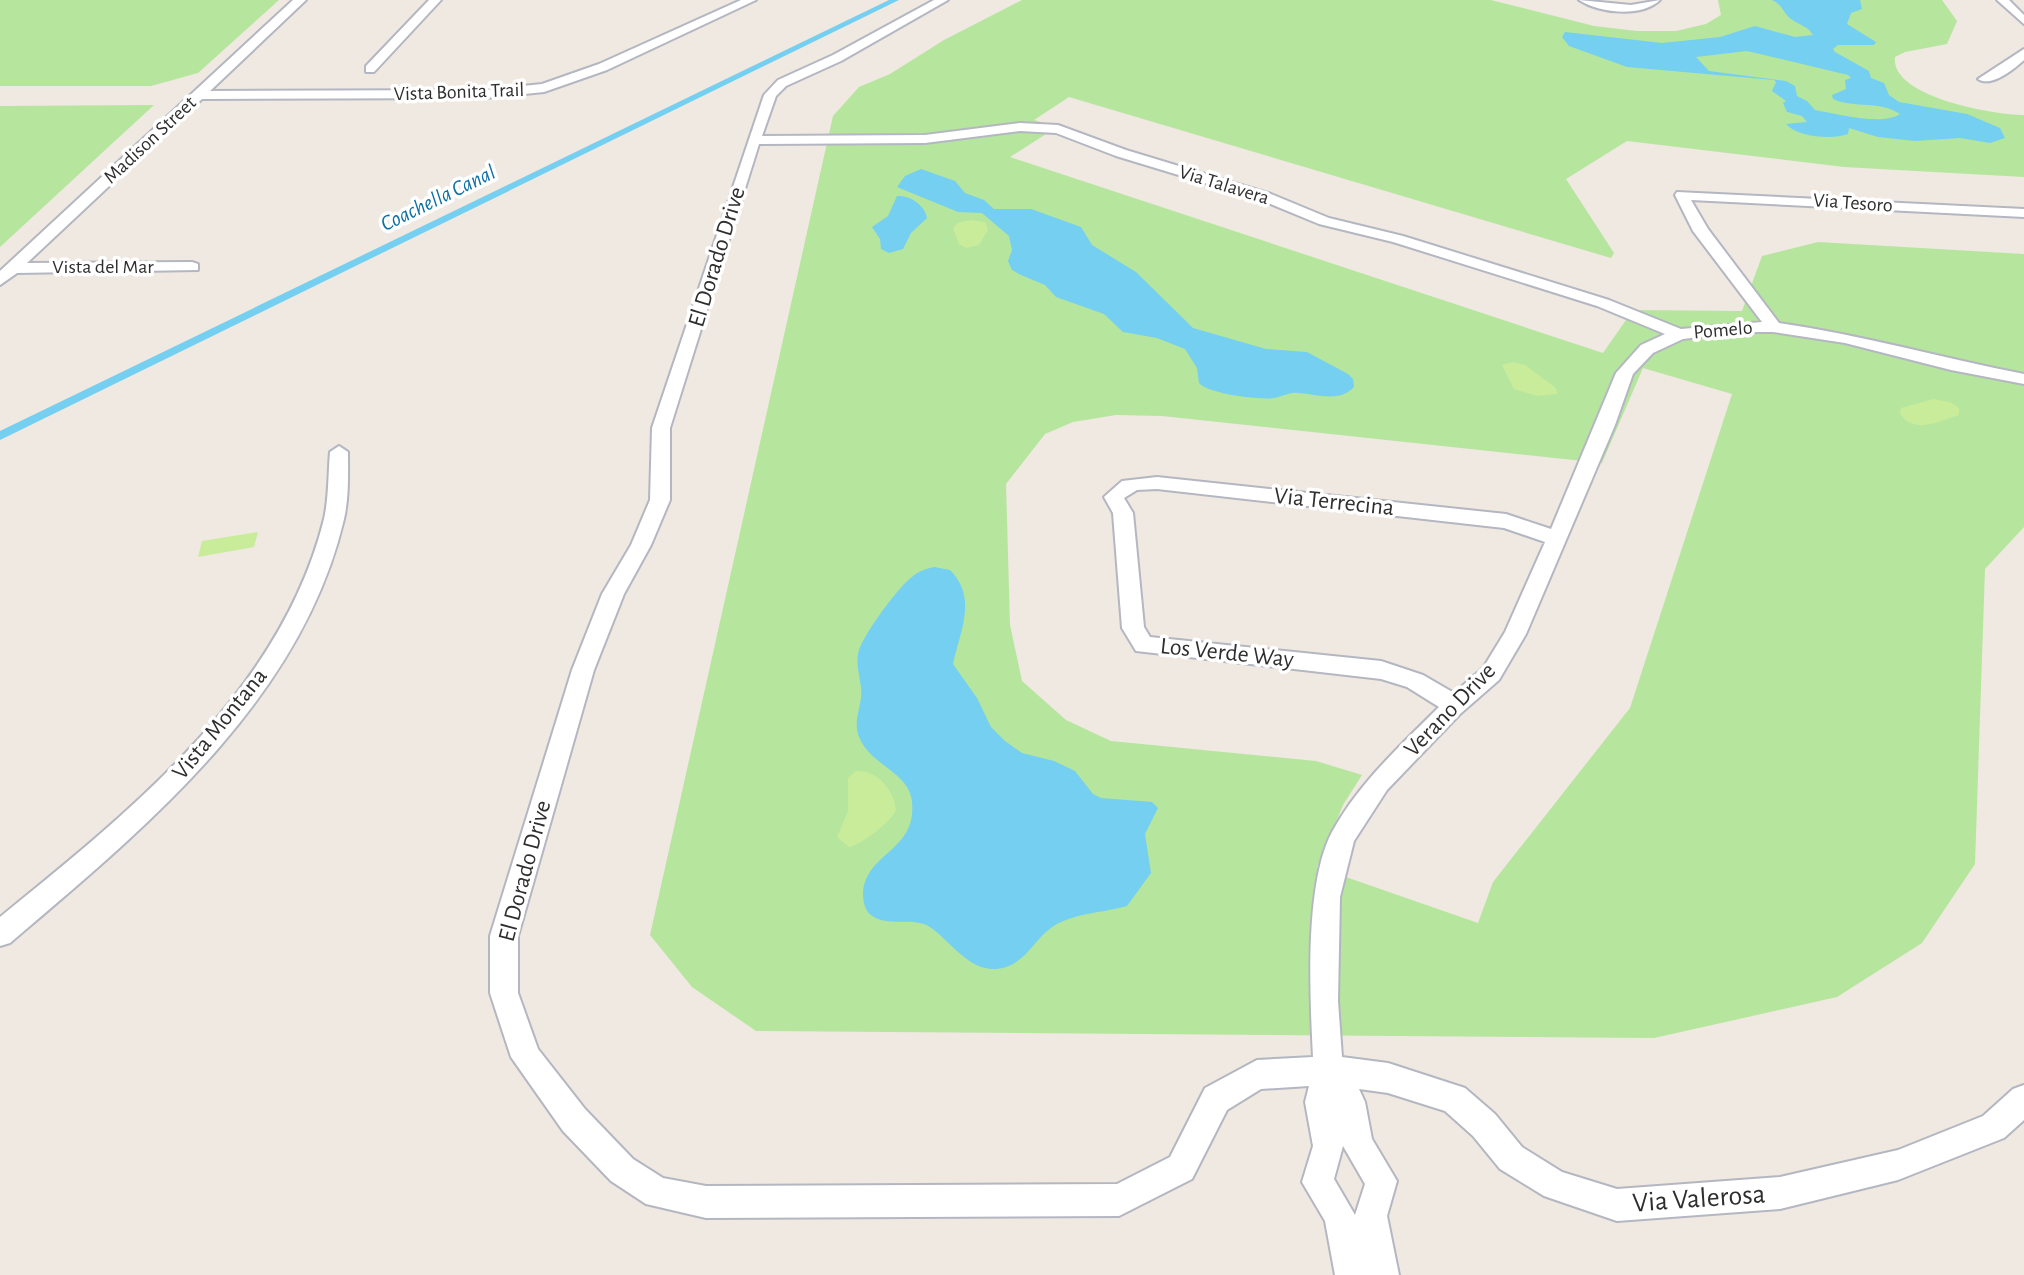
<svg xmlns="http://www.w3.org/2000/svg" width="2024" height="1275" font-family="'Alegreya Sans',sans-serif">
<style>
.green{fill:#b6e59e;fill-rule:evenodd}
.pitch{fill:#c9ec9a}
.water{fill:#75cff0;fill-rule:evenodd}
.lines{fill:none;stroke-linecap:round;stroke-linejoin:round}
.canal{fill:#75cff0;fill-rule:evenodd}
.minor-casing{stroke:#b4b7c1;stroke-width:4}
.minor{fill:#fff;fill-rule:evenodd}
.labels{text-anchor:middle;dominant-baseline:central;stroke-width:7;stroke-linejoin:round;paint-order:stroke}
.far-street-label{font-size:20px;fill:#2e2e2e;stroke:#fff}
.far-water-label{font-size:22px;font-style:italic;fill:#0d6fa3;stroke:#fff}
.street-label{font-size:24px;fill:#2e2e2e;stroke:#fff}
.near-street-label{font-size:28px;fill:#2e2e2e;stroke:#fff}
</style>
<rect width="100%" height="100%" fill="#efe9e1"/>
<path class="green" d="M0,0H279L198,73L151,86H0Z
M1022,0H1491L1594,26L1637,31H1676L1706,24L1721,15L1718,0H1942L1957,21L1947,44L1905,52L1895,57C1890,97 1994,115 2024,115V177L1844,167L1627,141L1566,179L1614,253L1611,258L1069,97L1034,120L1057,127L1010,157L1603,353L1633,310L1742,311L1762,256L1818,242L2024,254V527L1985,569L1975,864L1922,943L1837,997L1654,1038L756,1031L692,987L650,935L833,116L859,87L890,74L944,40ZM1643,368L1732,394L1630,708L1493,882L1478,923L1317,867L1343,805L1362,775L1316,761L1111,741L1066,720L1022,681L1010,625L1006,484L1045,434L1073,422L1116,415L1162,416L1602,463Z
M154,105L0,247V106Z"/>
<path class="pitch" d="M971,220L985,222L988,230L979,245L966,248L959,244L953,229L957,223Z
M1513,362L1525,365L1556,388L1557,394L1537,396L1514,389L1502,365Z
M1933,399L1950,402L1959,408V415C1939,421 1915,435 1900,414L1901,408Z
M258,532L254,547L198,557L202,541Z
M856,771C877,770 894,789 896,810C892,821 861,845 849,847L837,837L848,811V778Z"/>
<path class="water" d="M1772,0H1860L1862,9L1851,13L1847,24L1876,42L1874,45H1838L1833,49L1835,52L1869,71L1871,78L1884,83L1889,95L1899,102L1967,114L2000,128L2005,138L1990,143L1960,138L1915,141L1878,137L1849,128L1848,134C1832,140 1797,137 1786,124L1807,122L1802,116L1787,112L1783,103L1786,101L1772,91L1776,82L1774,80L1627,67L1569,46L1562,37L1565,32L1662,43L1720,37L1755,26L1795,37L1813,35C1808,26 1799,25 1791,19C1783,13 1783,5 1772,0ZM1747,51L1848,75L1851,78L1845,80L1846,89L1832,95L1833,99C1856,109 1879,100 1900,114C1883,126 1836,114 1815,110L1807,101L1797,96L1795,86L1786,81L1709,71L1696,57Z
M921,169L955,181L965,193L984,200L994,209H1031L1081,227L1092,245L1136,272L1193,328L1266,349L1307,352L1348,374L1353,379L1354,387C1339,403 1317,394 1298,393C1289,392 1282,397 1274,398C1258,400 1209,394 1199,383L1197,368L1185,349L1157,338L1123,332L1104,314L1056,297L1045,285L1021,275L1012,270L1008,261L1012,250L1009,236L982,213L958,212L897,187L905,176Z
M897,196C910,195 925,205 927,218L911,233L903,249L889,253L881,249L880,239L872,227L888,216Z
M934,567L950,570C978,598 960,631 953,664L977,698L991,727L1005,741L1022,753L1054,761L1075,771L1093,794L1101,798L1152,802L1158,808L1145,834L1151,873L1127,906C1103,913 1071,913 1051,928C1034,940 1028,959 1006,967C973,978 953,943 930,927C913,916 887,928 871,915C865,911 863,901 863,894C865,852 917,852 912,802C910,773 871,765 860,739C853,724 859,713 861,698C863,681 854,667 859,650C864,634 898,587 912,577C918,571 926,569 934,567Z"/>
<g class="lines">
<path class="canal" d="M889,0H899L0,440V431Z"/>
<defs>
<path id="minor" d="M293,0H306L210,91L485,90L542,84L599,64L741,0H756L607,70L544,92L485,98L202,99L27,263L192,262L198,264V270L17,273L0,285V271Z
M429,0H441L374,72H366V66Z
M934,0H948L841,61L786,86L776,96L762,136L925,135L1020,123L1058,125L1126,150L1271,194L1329,218L1403,236L1609,300L1681,329L1762,322L1693,231L1675,195L1677,192L2024,209V217L1691,200L1708,229L1779,323C1862,335 1942,358 2024,374V384L1951,370L1845,343L1773,332H1739L1683,339L1653,353L1633,374L1615,425L1526,634L1499,680L1460,714L1387,790L1354,841L1340,897L1338,1001L1342,1057L1388,1063L1465,1088L1495,1114L1522,1147L1562,1172L1617,1189L1780,1177L1898,1150L1983,1116L2013,1089L2024,1085V1120L2004,1138L1898,1180L1780,1209L1617,1221L1544,1196L1500,1169L1473,1136L1445,1111L1388,1093L1359,1089L1365,1102L1372,1139L1397,1181L1387,1216L1399,1275H1335L1325,1221L1302,1182L1313,1146L1305,1102L1309,1086L1261,1089L1227,1110L1192,1179L1119,1216L706,1218L646,1204L611,1181L563,1131L511,1057L490,993V936L572,670L602,594L631,545L650,500L652,428L764,95L778,80L833,55ZM1020,131L1056,133L1116,156L1261,200L1319,224L1393,242L1597,306L1665,334L1641,345L1616,373L1551,529L1506,514L1157,477L1122,481L1104,497L1113,513L1122,628L1136,651L1381,679L1407,687L1439,707C1400,746 1359,783 1332,832C1304,884 1310,997 1313,1057L1257,1060L1205,1088L1170,1157L1117,1184L706,1186L663,1178L633,1159L585,1109L538,1049L518,993V936L594,670L624,594L651,545L670,500V428L759,144L925,143ZM1157,489L1504,528L1545,542L1505,632L1483,668L1454,693L1423,675L1381,661L1150,637L1144,627L1133,513L1124,498L1137,490ZM1343,1146L1365,1184L1355,1215L1334,1179Z
M1579,0L1631,5L1660,0C1641,18 1599,13 1579,0Z
M1997,0H2009L2024,15V24Z
M2024,49V60C2014,69 1991,88 1978,79Z
M339,446L348,452C348,474 349,497 344,519C301,701 146,827 10,943L0,946V917C132,810 281,691 324,519C329,497 328,474 330,452Z"/>
</defs>
<use href="#minor" class="minor-casing"/>
<use href="#minor" class="minor"/>
</g>
<g class="labels">
<g class="far-street-label">
<text transform="translate(459 92) rotate(-2)">Vista Bonita Trail</text>
<text transform="translate(150 140) rotate(-43)">Madison Street</text>
<text transform="translate(1224 185) rotate(17)">Via Talavera</text>
<text transform="translate(1853 203) rotate(4)">Via Tesoro</text>
<text x="103" y="267">Vista del Mar</text>
<text transform="translate(1723 330) rotate(-5)">Pomelo</text>
</g>
<g class="far-water-label">
<text transform="translate(438 198) rotate(-26)">Coachella Canal</text>
</g>
<g class="street-label">
<text transform="translate(717 257) rotate(-73)">El Dorado Drive</text>
<text transform="translate(1334 502) rotate(6)">Via Terrecina</text>
<text transform="translate(1227 653) rotate(6)">Los Verde Way</text>
<text transform="translate(1450 710) rotate(-46)">Verano Drive</text>
<text transform="translate(220 724) rotate(-51)">Vista Montana</text>
<text transform="translate(525 871) rotate(-75)">El Dorado Drive</text>
</g>
<g class="near-street-label">
<text transform="translate(1699 1199) rotate(-4)">Via Valerosa</text>
</g>
</g>
</svg>
